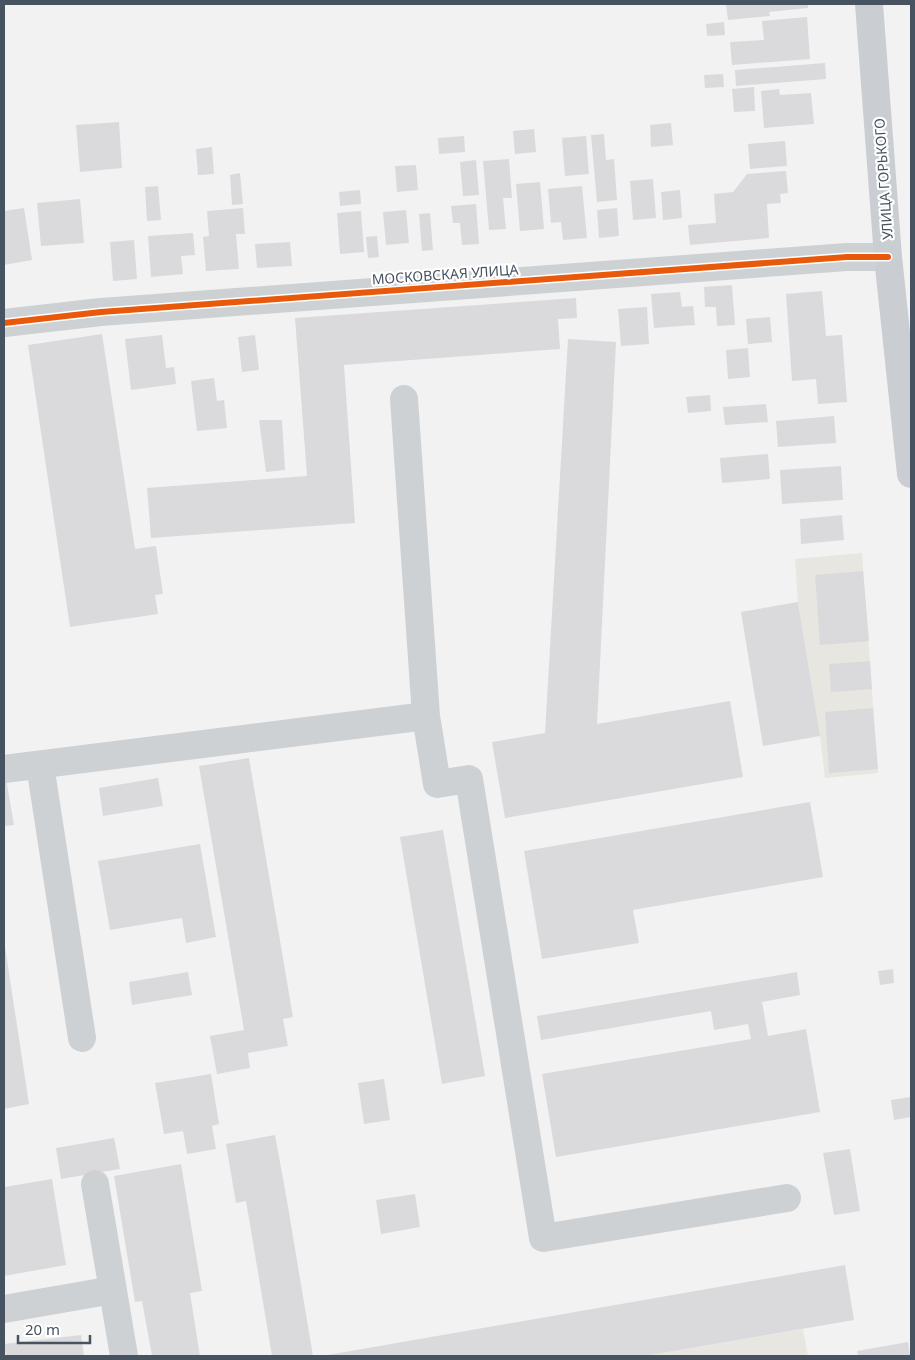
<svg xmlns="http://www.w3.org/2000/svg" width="915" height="1360" font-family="'Noto Sans',sans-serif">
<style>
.commercial{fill:#e7e6e1}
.building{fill:#dadadd}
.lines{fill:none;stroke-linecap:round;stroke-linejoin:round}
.minor{stroke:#ced1d3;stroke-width:28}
.major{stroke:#cacdd1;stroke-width:28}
.cycleway-casing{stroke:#fff;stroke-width:9}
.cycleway{stroke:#e8590c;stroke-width:6}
.labels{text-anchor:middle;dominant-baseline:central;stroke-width:4.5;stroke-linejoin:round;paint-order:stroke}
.street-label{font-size:14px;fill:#485361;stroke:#fff}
</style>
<rect width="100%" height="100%" fill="#f3f2f2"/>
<path class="commercial" d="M862,553L878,773L825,778L820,736L798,602L795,559Z
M803,1329L808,1356H645Z"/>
<path class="building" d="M726,4H808V8L769,12L770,16L728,20Z
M807,17L810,59L732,65L730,42L764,40L762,21Z
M724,22L725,35L707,36L706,24Z
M825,63L826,79L736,86L735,70Z
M723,74L724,87L705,88L704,75Z
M754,87L755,111L734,112L732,89Z
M779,89L780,95L811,93L814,124L764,128L761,91Z
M119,122L122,168L80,172L76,125Z
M671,123L673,145L651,147L650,125Z
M534,129L536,152L515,154L513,131Z
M604,134L606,160L614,159L617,200L597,202L591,135Z
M464,136L465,152L439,154L438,138Z
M586,136L589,174L565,176L562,138Z
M785,141L787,166L750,169L748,144Z
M212,147L214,174L198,175L196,149Z
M509,159L512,198H503L506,229L489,230L483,161Z
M476,160L479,195L463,196L460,162Z
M416,165L418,190L397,192L395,166Z
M786,171L788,193L780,194L781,203L767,204L769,238L690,245L688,225L716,223L714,194L733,192L747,174Z
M240,173L243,204L232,205L230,175Z
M653,179L656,218L633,220L630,181Z
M540,182L544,229L520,231L516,184Z
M158,186L161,220L147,221L145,187Z
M582,186L587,238L563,240L561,222L551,223L548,189Z
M360,190L361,204L340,206L339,192Z
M680,190L682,218L663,220L661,192Z
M80,199L84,243L41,246L37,203Z
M476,204L479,244L462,245L460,223H453L451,206Z
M24,208L32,260L4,265V211Z
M243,208L245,234H236L239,269L206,271L203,237L209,236L207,211Z
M617,208L619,236L599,238L597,210Z
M406,210L409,243L386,245L383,212Z
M361,211L364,252L340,254L337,213Z
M430,213L433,250L422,251L419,214Z
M193,233L195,255L181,256L183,274L151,277L148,236Z
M377,236L379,257L368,258L366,237Z
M134,240L137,279L113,281L110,242Z
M290,242L292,266L257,268L255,244Z
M732,285L735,325L717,326L716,307H705L704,287Z
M822,291L826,336L842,335L847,402L818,404L816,379L792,381L786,294Z
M680,292L682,307L693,306L695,325L654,328L651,294Z
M576,298L577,318L558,319L560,349L344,365L355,523L151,538L147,488L307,476L295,318Z
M647,307L649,344L621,346L618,309Z
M770,317L772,342L748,344L746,319Z
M102,334L135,549L156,546L163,594L155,595L158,614L70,627L28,345Z
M162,335L166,368L174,367L176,384L131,390L125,339Z
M255,335L259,370L242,372L238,337Z
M568,339L616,342L597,724L730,701L743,777L505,818L492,742L545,733Z
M748,348L750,377L728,379L726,350Z
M214,378L217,401L224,400L227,428L197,431L191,381Z
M710,395L711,411L688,413L686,397Z
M766,404L768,422L725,425L723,407Z
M834,416L836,443L778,447L776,421Z
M259,420H282L285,470L266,472Z
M768,454L770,479L722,483L720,458Z
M841,466L843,500L782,504L780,470Z
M842,515L844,540L801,544L800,519Z
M863,571L869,641L820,645L815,575Z
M798,602L820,736L763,746L741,612Z
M870,661L872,689L831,692L829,664Z
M873,708L878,769L829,773L825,712Z
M249,758L293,1017L283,1019L288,1046L248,1053L250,1068L217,1074L210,1036L244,1030L199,766Z
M4,767L14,825L4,826Z
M158,778L163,806L103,816L99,788Z
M810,802L823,877L633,910L639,943L542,959L524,851Z
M443,830L485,1076L442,1084L400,837Z
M200,844L216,937L186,943L182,918L110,930L98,861Z
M4,940L29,1104L4,1109Z
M893,969L894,983L880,985L878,971Z
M188,972L192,995L132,1005L129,982Z
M797,972L800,995L762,1002L768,1036L806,1029L820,1112L556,1157L542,1074L751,1039L748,1024L714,1030L711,1011L541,1040L537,1016Z
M211,1074L219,1124L212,1126L216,1149L187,1154L183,1131L164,1134L155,1083Z
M384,1079L390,1120L364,1124L358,1083Z
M911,1097V1117L894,1120L891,1100Z
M275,1135L286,1195L313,1356H272L246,1201L236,1203L226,1144Z
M114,1138L120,1169L61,1179L56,1148Z
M850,1149L860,1211L834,1215L823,1153Z
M181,1164L202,1291L190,1293L200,1356H152L142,1301L135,1302L114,1176Z
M52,1179L66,1265L4,1276V1187Z
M415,1194L420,1227L381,1234L376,1200Z
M845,1265L854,1320L645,1356H322Z
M81,1335L84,1356H6L4,1344Z
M908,1342L910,1356H858L857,1351Z"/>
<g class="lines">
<path class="minor" d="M4,323L101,312L847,257H888
M404,399L426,716L437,784L469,779L543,1238L787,1198
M40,765L82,1038
M4,769L426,716
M95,1184L124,1356
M4,1309L113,1290"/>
<path class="major" d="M869,4L888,257L911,474"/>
<defs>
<path id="cycleway" d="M4,323L101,312L847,257H888"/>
</defs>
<use href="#cycleway" class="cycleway-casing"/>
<use href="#cycleway" class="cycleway"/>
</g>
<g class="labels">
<g class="street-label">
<text transform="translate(883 179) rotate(-94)">УЛИЦА ГОРЬКОГО</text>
<text transform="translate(445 274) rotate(-4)">МОСКОВСКАЯ УЛИЦА</text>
</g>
</g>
<rect width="915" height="1360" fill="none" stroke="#485361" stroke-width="10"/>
<path d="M18 1335v8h72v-8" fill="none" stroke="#485361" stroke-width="2.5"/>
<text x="25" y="1335" font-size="15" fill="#485361" stroke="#ffffff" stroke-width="4" paint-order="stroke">20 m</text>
</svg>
